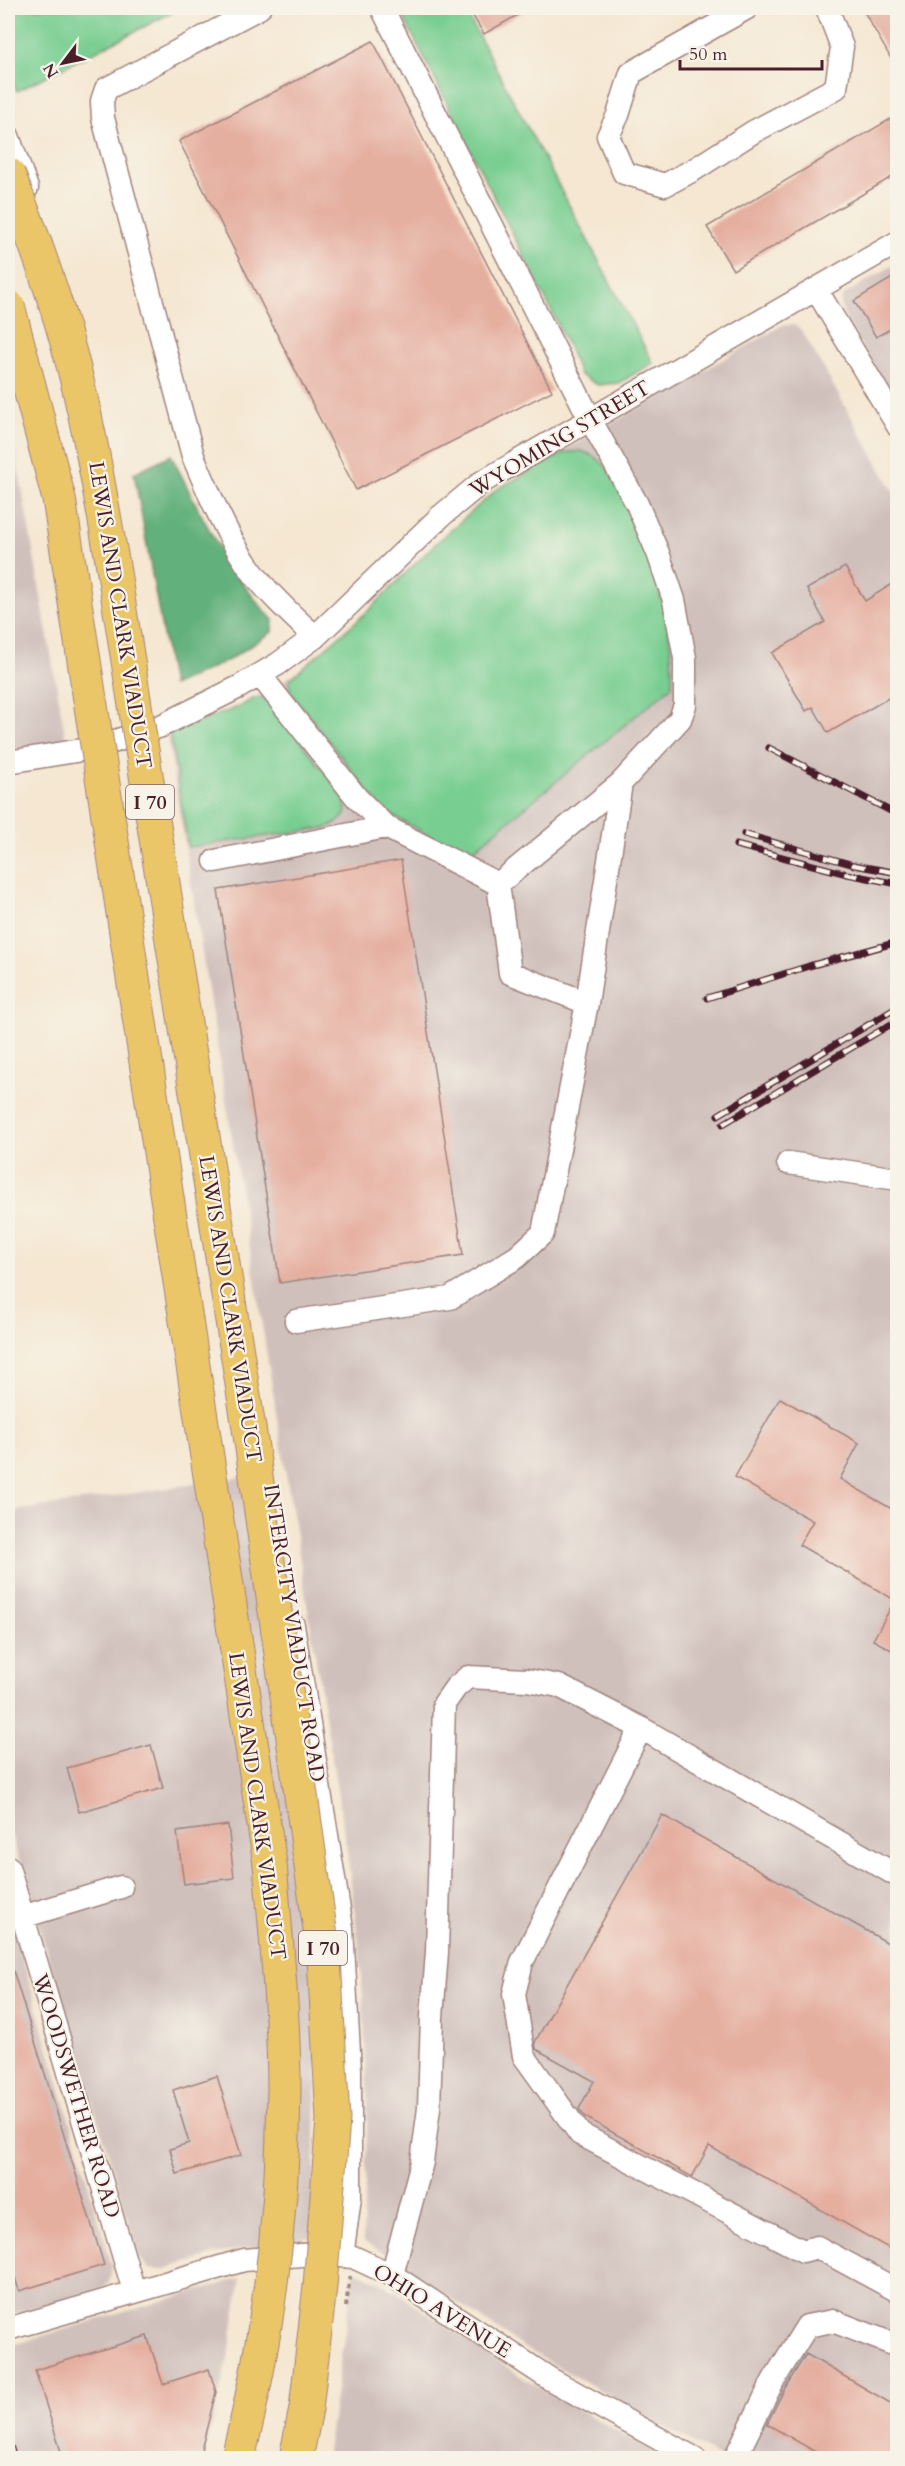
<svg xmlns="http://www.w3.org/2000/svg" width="905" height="2466" font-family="Cardo,serif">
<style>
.industrial{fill:#d0c0bc}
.green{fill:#78ce91;stroke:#61765e;stroke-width:1.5}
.forest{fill:#62b17b;stroke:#566853;stroke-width:1.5}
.building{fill:#e5afa0}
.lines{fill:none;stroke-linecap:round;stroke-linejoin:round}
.minor-casing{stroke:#a0837e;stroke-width:25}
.path{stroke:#a0837e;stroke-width:4;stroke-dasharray:4.5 4.5;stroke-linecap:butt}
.minor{stroke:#fff;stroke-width:22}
.rail-casing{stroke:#4a1f2b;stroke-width:7}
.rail{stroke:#f7f3e8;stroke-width:4.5;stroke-dasharray:14;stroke-linecap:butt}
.highway-bridge-casing{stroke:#a0837e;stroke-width:35;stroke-linecap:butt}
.highway-bridge{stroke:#ebc669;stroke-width:33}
.labels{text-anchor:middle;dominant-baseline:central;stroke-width:4.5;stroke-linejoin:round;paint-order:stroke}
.shield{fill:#f7f3e8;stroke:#7e5f64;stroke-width:1.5}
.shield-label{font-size:20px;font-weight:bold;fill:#4a1f2b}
.street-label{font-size:21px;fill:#4a1f2b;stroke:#f7f3e8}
</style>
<rect width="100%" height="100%" fill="#f7f3e8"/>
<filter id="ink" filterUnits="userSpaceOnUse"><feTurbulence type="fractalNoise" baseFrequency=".0167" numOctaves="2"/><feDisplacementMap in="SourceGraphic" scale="12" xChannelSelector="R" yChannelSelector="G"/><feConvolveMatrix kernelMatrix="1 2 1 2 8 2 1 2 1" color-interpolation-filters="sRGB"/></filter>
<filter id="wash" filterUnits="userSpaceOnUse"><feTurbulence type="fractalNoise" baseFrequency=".008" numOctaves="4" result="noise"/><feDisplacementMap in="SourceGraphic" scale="24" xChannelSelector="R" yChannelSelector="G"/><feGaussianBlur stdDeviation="1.35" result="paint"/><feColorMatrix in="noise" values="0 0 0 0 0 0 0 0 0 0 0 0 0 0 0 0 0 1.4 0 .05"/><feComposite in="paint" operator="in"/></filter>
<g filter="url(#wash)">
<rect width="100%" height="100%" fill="#f5e7d1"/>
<path class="industrial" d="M897,263V406L845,318L841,305L842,298L848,292Z
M783,325H795L802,331L897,497V2458H720L523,2347L386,2254L363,2242L368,2101L361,1965L348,1858L167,735L241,706L296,673L369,610L434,545L497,489Z
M8,419L15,448L66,740L8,751Z
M248,1476L318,1995L313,2237L291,2239L222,2253L161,2270L149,2269L140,2258L8,1824V1512Z
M8,1909L112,2266L111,2277L107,2285L98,2290L8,2315Z
M354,2270L381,2282L526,2380L666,2458H326Z
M241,2278L229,2354L204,2458H8V2346Z"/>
<path class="green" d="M8,8H181L17,91L8,73Z
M399,8H464L653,363L619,383L598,385L580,375L553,314Z
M581,451C586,453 593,455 598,459C621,476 660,587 666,617C671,640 672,663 672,686L466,856L384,811L290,692L289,680L369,610L434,545L497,489L564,453Z
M254,698H262L274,707L340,792C351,813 347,819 326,828L188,847L170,733L241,706Z"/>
<path class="forest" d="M171,455C202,516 225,569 273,620L272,632L227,661L172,686L134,473Z"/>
<g id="blocks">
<path class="building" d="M468,8H530L484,34Z
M862,8H897V69Z
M373,41L552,391L356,490L179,141Z
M897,115V174L733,270L707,227Z
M897,275V325L876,337L854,301Z
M845,567L865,601L897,581V693L828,733L813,707L806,711L772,653L825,622L807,589Z
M401,860L463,1255L280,1283L218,890Z
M780,1398L859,1443L840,1479L897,1512V1653L873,1640L895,1600L799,1545L813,1521L735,1477Z
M151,1745L163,1788L79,1812L67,1768Z
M662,1815L897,1948V2253L709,2146L692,2177L585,2117L579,2109L594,2081L536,2049L535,2042Z
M228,1825L234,1878L184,1884L177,1832Z
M11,1964L104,2265L19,2291L8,2253V1965Z
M217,2076L241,2155L177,2174L170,2149L189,2143L173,2090Z
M147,2336L163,2384L209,2369L216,2392L199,2458H63L35,2370Z
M806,2354L897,2407V2458H826L767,2424L785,2388Z"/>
</g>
</g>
<g filter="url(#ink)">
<use href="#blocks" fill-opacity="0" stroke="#a0837e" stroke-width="1.5"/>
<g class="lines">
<defs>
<path id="minor" d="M259,8L106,89L102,101L103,118L193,456C207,489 226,534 246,563C265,591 291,614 315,637
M382,8L590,419L637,504L658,553L674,600L685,658V705L680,719L621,783L498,884
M747,8L631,73L618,115L608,136L624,173L665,185L695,169L753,132L836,88L842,47L827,8
M8,136L27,188
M816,289L898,426
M260,675L357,798L386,827L498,884L510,973L587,1003L543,1233L517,1257L450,1298L296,1321
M8,762L94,748L161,726L239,687L278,664L315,637L441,516L482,482L898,242
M215,861L386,827
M587,1003L621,783
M788,1163L898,1179
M293,1625L342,1928L350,2070V2197L342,2256
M8,1867L134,2291
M898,1876L641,1728L522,1962L514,1994L524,2056L580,2134L803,2251L817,2247L898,2291
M22,1917L121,1887
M392,2275L422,2162L429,2108L432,2017L437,1952L444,1704L456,1687L468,1677L527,1680L559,1686L641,1728
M8,2329L244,2260L312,2254L353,2257L392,2275L550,2379L694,2458
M735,2458L773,2381L807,2326L833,2321L898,2346"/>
</defs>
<use href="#minor" class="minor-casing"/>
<path class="path" d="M8,99L16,117
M346,2307L350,2276"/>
<use href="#minor" class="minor"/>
<defs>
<path id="rail" d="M769,748L898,815
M744,834L854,865L898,873
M736,845L847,874L898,884
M707,998L809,966L898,942
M718,1115L898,1007
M723,1124L898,1020
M8,2440L14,2458"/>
</defs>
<use href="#rail" class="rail-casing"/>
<use href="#rail" class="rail"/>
<defs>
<path id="highway-bridge" d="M8,174C31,230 52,288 68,346C88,418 100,493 113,566L251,1441L324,1958L333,2119L320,2286L306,2409L296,2458
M8,306L59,499L270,1864C276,1939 284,2015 284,2090C283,2214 268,2339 238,2458"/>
</defs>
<use href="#highway-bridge" class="highway-bridge-casing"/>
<use href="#highway-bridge" class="highway-bridge"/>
</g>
</g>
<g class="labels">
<g class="shield">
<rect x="126" y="785" width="48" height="34" rx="4.5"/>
<rect x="299" y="1931" width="48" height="34" rx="4.5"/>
</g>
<g class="shield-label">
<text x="150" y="802">I 70</text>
<text x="323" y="1948">I 70</text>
</g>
<g class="street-label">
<text transform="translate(560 439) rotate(-31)">WYOMING STREET</text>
<text transform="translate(120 615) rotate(81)">LEWIS AND CLARK VIADUCT</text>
<text transform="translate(230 1309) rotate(81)">LEWIS AND CLARK VIADUCT</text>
<text transform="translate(294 1633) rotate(81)">INTERCITY VIADUCT ROAD</text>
<text transform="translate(257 1806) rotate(82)">LEWIS AND CLARK VIADUCT</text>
<text transform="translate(76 2096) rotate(73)">WOODSWETHER ROAD</text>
<text transform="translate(442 2311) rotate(32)">OHIO AVENUE</text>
</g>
</g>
<rect width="905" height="2466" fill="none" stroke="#f7f3e8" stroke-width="30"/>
<g transform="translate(63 63) rotate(238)" stroke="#f7f3e8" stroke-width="4.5" paint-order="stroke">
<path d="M0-4.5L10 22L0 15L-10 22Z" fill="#4a1f2b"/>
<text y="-9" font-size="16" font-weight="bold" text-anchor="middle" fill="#4a1f2b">N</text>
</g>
<path d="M680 60v9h142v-9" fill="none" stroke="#4a1f2b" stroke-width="3"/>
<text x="689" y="60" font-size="18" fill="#4a1f2b" stroke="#f7f3e8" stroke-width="4.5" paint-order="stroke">50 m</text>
</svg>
